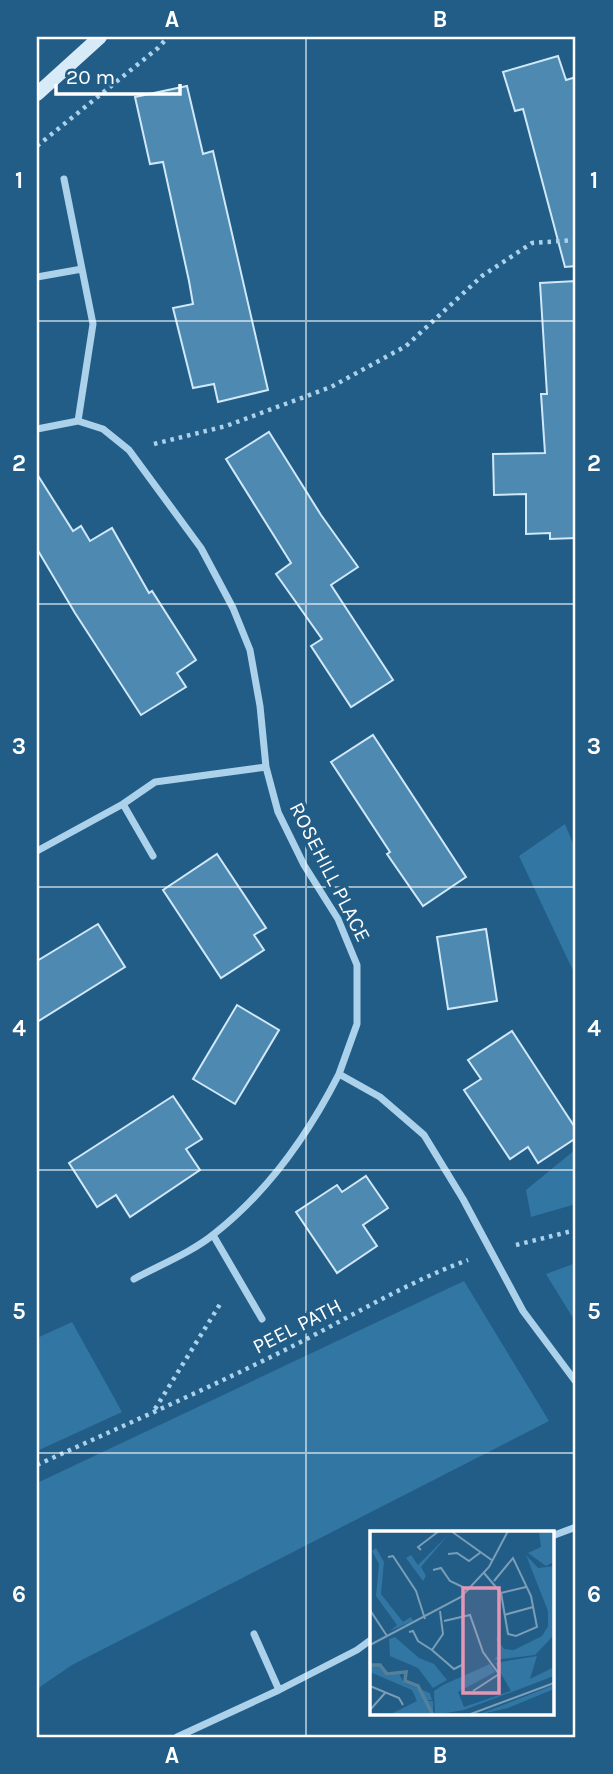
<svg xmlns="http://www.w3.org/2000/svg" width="613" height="1774" font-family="Karla,sans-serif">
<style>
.green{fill:#3276a3}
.building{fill:#4e89b1;stroke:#d0e8f7;stroke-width:2}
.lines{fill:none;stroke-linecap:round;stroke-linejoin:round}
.path{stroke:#acd1ea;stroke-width:4.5;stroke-dasharray:3.5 5;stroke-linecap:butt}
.street{stroke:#acd1ea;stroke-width:7}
.secondary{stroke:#d7eaf8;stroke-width:14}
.grid{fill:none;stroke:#fff;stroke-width:2;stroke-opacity:0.55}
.labels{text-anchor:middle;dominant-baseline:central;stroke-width:7;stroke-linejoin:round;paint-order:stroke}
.street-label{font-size:21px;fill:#fff;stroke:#215d87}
.inset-river{fill:none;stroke:#55809c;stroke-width:3.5}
.inset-road{fill:none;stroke:#7a9eb7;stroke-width:2}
.view{fill:#e497b5;fill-opacity:0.15;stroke:#e497b5;stroke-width:3.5}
.inset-edge{fill:none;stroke:#fff;stroke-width:3.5}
.neatline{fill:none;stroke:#fff;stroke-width:2.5}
.grid-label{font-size:23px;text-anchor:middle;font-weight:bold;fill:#fff}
</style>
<rect width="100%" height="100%" fill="#215d87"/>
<path class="green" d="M565,824L576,851V977L519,856Z
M576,1149V1204L531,1217L526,1190Z
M576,1263V1323L546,1274Z
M464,1281L549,1421L72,1665L37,1689V1483Z
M72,1322L122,1412L37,1451V1338Z"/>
<path class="building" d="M558,56L566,80L576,77V266L565,267L523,109L515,111L503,72Z
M187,86L203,154L213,151L268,390L218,402L214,384L193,388L173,308L193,304L189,281L163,162L150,164L135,97Z
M576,281V538L550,539V533L526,534V494L494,495L493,454L545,453L541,394H547L540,283Z
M269,432L321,515L358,567L331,585L393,680L351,707L311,646L322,639L276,574L291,563L226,459Z
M37,474L73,531L81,526L90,541L112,528L149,593L152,591L196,660L177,673L186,687L141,715L75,613L37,549Z
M373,735L466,877L423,906L387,854L390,852L331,762Z
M217,854L266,928L254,935L264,950L221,978L163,890Z
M98,924L125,967L37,1022V961Z
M486,929L497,1001L448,1009L437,937Z
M237,1005L279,1030L235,1104L193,1079Z
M512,1031L576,1129V1138L538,1163L528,1147L510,1159L464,1090L481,1079L468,1060Z
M173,1096L202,1139L186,1149L200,1170L130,1217L116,1195L97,1207L69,1163Z
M366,1176L388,1208L363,1225L377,1246L337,1273L296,1212L337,1185L342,1192Z"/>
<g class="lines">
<path class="path" d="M37,146L158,48L168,37
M154,444L226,426L331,387L406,346L482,276L532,243L576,240
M516,1245L576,1230
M155,1409L222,1301
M37,1465C120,1427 205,1390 287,1349C347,1319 405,1283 468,1260"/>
<path class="street" d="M64,179L82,269
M37,277L82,269L93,324L78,421
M37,429L78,421L103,429L129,450L201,548L233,608L250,650L260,706L266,767L278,812L304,865L338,919L357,965V1024L339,1074L380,1097L424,1135L463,1199L523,1311L576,1382
M123,804L153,856
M37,851L123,804L155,782L266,767
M213,1235L262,1319
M134,1279C158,1266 194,1251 214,1234C269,1191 308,1135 339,1074
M552,1536L576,1527
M254,1634L279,1690
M177,1737L279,1690L357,1650L372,1639"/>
<path class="secondary" d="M37,94L100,37"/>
</g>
<path class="grid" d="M306,37V1737M37,321H576M37,604H576M37,887H576M37,1170H576M37,1453H576"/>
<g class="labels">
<g class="street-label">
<text transform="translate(330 872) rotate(63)">ROSEHILL PLACE</text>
<text transform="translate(297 1326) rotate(-27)">PEEL PATH</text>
</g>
</g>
<g transform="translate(370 1531)">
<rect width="184" height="184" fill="#215d87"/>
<path d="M169,0H184V31L176,35L158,22L171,16ZM78,4L51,36L56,45L53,50L36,27L41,24L48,34ZM6,17L14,31L11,63L33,91L41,86L43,90L20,100L27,94L6,65L9,33L2,20ZM156,24L168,37L184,35V104L165,124L124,129L130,122L126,106L134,118L144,119L172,105L178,95V80ZM25,106L49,127L64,133L77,149L63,157L48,137L20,125L19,108ZM167,125L160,148L184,136V145L94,179L65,184L64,160L73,154L120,133L125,141L88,161L94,176L141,160L125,132ZM8,134L17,145L29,143L34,152L60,162L62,169L51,170H63V184H19L47,170L42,159L0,141V136ZM184,154V158L138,177L107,184Z" fill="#3276a3"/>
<path class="inset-river" d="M0,134H10L17,143L36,141L35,150L48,155L63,184"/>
<path class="inset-road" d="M81,0L123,30M51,19L48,16L69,0M78,23L87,22L99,30L111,21M18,26L23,25L46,60L55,88M63,39L71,37L80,50L99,59M114,42L131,62L138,103L146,105L167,96L161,65L143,27L124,50M131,62L156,56M0,79L17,105M70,80L73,103L62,119L84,138L94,133M134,84L163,76M74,90L100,84L113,121L129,143L103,160M39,101L43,100L48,110L62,119M0,114L91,66L119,36L138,0M0,155L29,167L33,174M0,179L15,162M98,184L184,152"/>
<path class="view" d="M93,57H129V162H93Z"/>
<rect width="184" height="184" class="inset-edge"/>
</g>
<rect width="613" height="1774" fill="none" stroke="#215d87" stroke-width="77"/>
<path d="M56 84v10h124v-10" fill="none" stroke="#ffffff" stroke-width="3.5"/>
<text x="66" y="84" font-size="21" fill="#ffffff" stroke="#215d87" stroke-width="5" paint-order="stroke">20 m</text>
<rect x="38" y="38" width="536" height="1698" class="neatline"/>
<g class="grid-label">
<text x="172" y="27">A</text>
<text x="440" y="27">B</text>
<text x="19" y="188">1</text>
<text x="594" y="188">1</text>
<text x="19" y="471">2</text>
<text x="594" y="471">2</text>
<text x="19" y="754">3</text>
<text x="594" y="754">3</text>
<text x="19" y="1036">4</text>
<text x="594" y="1036">4</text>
<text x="19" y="1319">5</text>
<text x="594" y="1319">5</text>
<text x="19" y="1602">6</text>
<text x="594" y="1602">6</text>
<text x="172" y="1763">A</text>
<text x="440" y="1763">B</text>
</g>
</svg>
